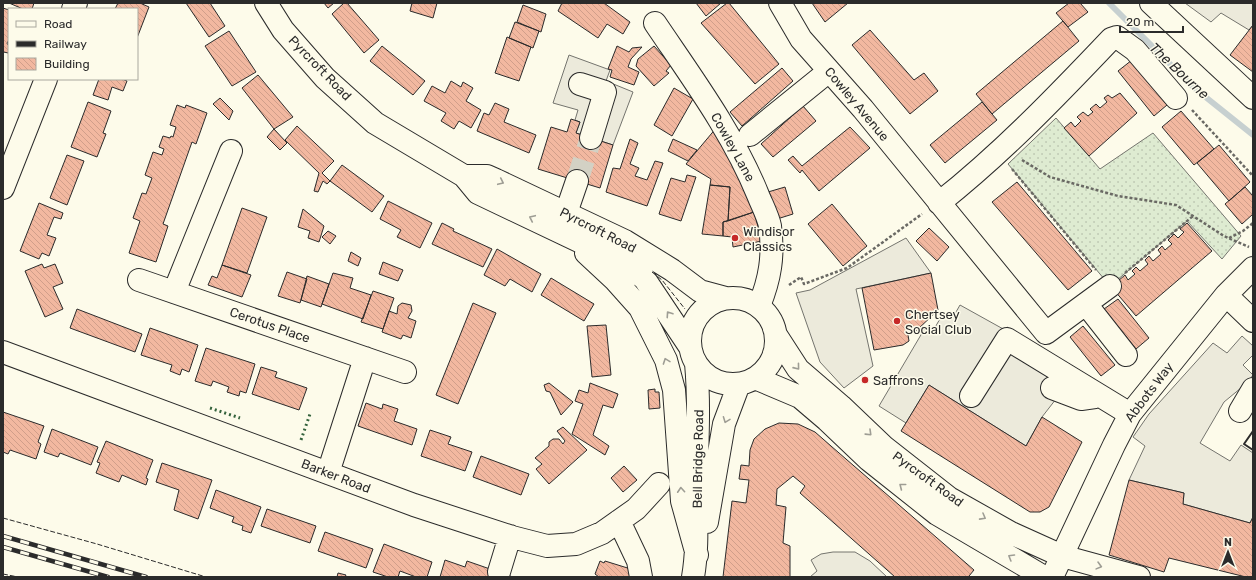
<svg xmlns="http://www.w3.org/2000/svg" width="1256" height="580" font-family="Rubik,sans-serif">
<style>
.grass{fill:url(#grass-dots);stroke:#74746e}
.parking{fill:#eceadb;stroke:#74746e}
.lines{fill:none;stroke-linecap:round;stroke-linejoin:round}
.stream{stroke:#c7d0d0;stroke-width:6}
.building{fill:url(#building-back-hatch);stroke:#2b2b2b}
.minor-tunnel{stroke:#d3d1c4;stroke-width:22;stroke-dasharray:22 11;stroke-linecap:butt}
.minor-casing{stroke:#2b2b2b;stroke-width:24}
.major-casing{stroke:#2b2b2b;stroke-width:24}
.path{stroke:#6a6964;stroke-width:2.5;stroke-dasharray:3 2;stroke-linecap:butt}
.minor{stroke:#fdfbea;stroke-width:22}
.major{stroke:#fdfbea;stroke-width:22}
.rail-casing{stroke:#2b2b2b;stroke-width:4.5}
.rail{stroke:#fdfbea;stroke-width:3;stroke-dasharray:9;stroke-linecap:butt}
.hedge{stroke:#34623c;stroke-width:3;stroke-dasharray:2 3;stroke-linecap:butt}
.fence{stroke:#2b2b2b;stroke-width:1;stroke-dasharray:5 2;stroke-linecap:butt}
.wall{stroke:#2b2b2b;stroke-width:2}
.oneway{stroke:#9e9d94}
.poi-dot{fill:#c62828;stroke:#fdfbea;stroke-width:1.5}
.labels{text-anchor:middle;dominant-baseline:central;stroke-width:3;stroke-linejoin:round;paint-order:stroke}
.street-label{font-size:13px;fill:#2b2b2b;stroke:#fdfbea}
.poi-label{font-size:13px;fill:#2b2b2b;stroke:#fdfbea;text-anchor:start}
.water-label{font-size:14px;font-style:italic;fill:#2b2b2b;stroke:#fdfbea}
</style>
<defs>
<pattern id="grass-dots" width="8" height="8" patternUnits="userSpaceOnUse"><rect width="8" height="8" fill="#deebd1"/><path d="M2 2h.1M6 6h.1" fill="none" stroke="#bfcab4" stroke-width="1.8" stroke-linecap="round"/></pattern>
<pattern id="building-back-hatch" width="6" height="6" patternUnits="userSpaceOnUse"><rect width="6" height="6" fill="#f2b8a0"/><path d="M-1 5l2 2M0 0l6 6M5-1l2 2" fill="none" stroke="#d09e8a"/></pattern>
</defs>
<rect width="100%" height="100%" fill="#fdfbea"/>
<path class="grass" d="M1056,118L1100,169L1153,133L1241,236L1222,259L1187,221L1110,286L1008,164Z"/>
<path class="parking" d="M1185,3H1253V25L1249,30L1221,13L1211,22Z
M569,55L610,70L606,81L633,92L613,145L576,133L580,122L575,120L578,110L553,103Z
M906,238L931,273L856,289L873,366L844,388L820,362L796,293L810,290Z
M960,305L1005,330L1007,327L1084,373L1056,399L1042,417L1026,446L929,385L906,423L879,406L925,328L933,331L941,317L952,319Z
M1242,336L1253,346V355L1243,365L1253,375L1247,383L1224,402L1200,443L1230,461L1241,445L1253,453V517L1250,523L1183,504L1184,493L1129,480L1145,446L1133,437L1149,414L1213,343L1227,353Z
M833,552H855L870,561L887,577H810L817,571L811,560L821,554Z"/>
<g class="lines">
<path class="stream" d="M1109,3L1193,87L1253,135"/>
</g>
<path class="building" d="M9,3H34L32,9H23Z
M118,3H140L149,7L137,38V9H115Z
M186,3H210L225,26L209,37Z
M324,3H334L328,8Z
M344,3H347L379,40L364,53L332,14Z
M412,3H437L433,18L410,11Z
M562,3H604L630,22L623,34L607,24L598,38L558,11Z
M696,3H721L706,16Z
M727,3H729L779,64L755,84L701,23Z
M812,3H848L825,22Z
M1069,3H1080L1088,12L1068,27L1056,13Z
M523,5L546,14L541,32L517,22Z
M3,8L9,10V39L7,44L9,45V50L8,53L4,52L3,54Z
M1063,21L1079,41L992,114L976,94Z
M515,22L539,31L533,48L509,38Z
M1253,25V72L1230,55Z
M870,30L914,80L924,73L938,91L910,114L852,45Z
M229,31L256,72L232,86L205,46Z
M507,37L531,47L519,81L495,73Z
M382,46L425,81L413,95L370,61Z
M617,46L629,52L632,48L642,47L631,59L628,67L639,72L634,85L610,77L612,70L608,69Z
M654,46L671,65L666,71L669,73L654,86L636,66L638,59Z
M1132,60L1167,105L1154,116L1118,71Z
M782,68L793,81L742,126L730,112Z
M258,75L293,117L274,129L242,88Z
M99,79H122L127,81L123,91L112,87L108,100L93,95Z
M451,81L461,87L463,82L473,88L466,101L481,110L471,128L459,121L454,129L441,121L446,113L424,101L432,86L445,93Z
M674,88L693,99L672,136L654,125Z
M1120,93L1137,113L1089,156L1064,128L1071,122L1075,127L1081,121L1077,117L1083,112L1088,116L1093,112L1090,109L1096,104L1100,108L1107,102L1104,98L1108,95L1112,98Z
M220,98L233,111L229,120L213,104Z
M88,102L111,111L103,133L106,134L97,157L71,147Z
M982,102L997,120L945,163L930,145Z
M495,103L509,109L504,122L536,135L529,153L477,131L484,113L489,115Z
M177,105L185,108L186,105L207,113L196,144L192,142L163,224L168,226L156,262L129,253L140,221L133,218L142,193L146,194L152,178L145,175L153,152L162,155L164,149L159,147L163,136L170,138L171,136L173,137L176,127L170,125Z
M803,106L816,121L773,157L761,144Z
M1181,111L1214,149L1194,165L1162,127Z
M571,119L580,122L576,133L613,145L600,188L538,169L551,127L567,132Z
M297,126L334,161L322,173L330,181L327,184L323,181L318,192L314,191L319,173L285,140Z
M717,127L754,212L728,221L730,187L710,185L711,179L686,164Z
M850,127L870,148L819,191L802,170L800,173L788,160L793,156L802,166Z
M274,129L287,143L280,150L267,137Z
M630,139L638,143L630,164L639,168L635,176L647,180L655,161L663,163L647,206L606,192L613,168L620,169Z
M673,139L697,150L688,161L668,151Z
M1219,145L1250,182L1229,201L1197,163Z
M67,155L84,161L67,205L50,198Z
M342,165L384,196L372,212L330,181Z
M687,175L696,177L681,221L659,214L671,178L685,182Z
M1017,182L1092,271L1068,290L992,202Z
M710,185L730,187L728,221L723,222V236L702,234Z
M785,187L793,214L777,219L768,192Z
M1245,187L1253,196V214L1242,224L1225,204Z
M388,201L432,223L420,248L397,237L401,230L380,219Z
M39,203L63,213L61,219L54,217L47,235L56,238L49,256L42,253L39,259L20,251Z
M832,204L867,246L843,266L808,224Z
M242,208L267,217L247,273L222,265Z
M303,209L324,226L319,242L308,238L310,231L298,227Z
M754,212L762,241L733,247L732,237L723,236V222Z
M442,223L454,229L453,231L492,249L483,267L432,244Z
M1187,223L1212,251L1136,316L1114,290L1121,284L1118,281L1125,275L1128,280L1135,274L1132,271L1136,267L1140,271L1148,264L1145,260L1149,256L1153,261L1161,254L1158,250L1162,246L1165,250L1172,244L1168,240L1174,234L1178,238L1184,232L1180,229Z
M929,228L949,247L937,261L916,241Z
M328,231L336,236L330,244L322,237Z
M497,249L541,274L532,292L510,279L505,286L484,275Z
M351,252L361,258L358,266L348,261Z
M383,262L403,270L398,281L379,274Z
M42,264L44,268L55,264L63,283L53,287L63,309L45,317L25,271Z
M222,265L251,275L242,297L208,285L212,276L217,278Z
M287,272L307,279L300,303L278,296Z
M333,273L353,278L350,288L371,295L363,319L322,304Z
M931,273L938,310L915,332L908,335L909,341L903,345L874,350L862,288Z
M307,276L329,284L321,307L301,300Z
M551,278L594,304L584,321L541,295Z
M373,291L394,298L383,329L361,322Z
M1118,299L1149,338L1136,349L1104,309Z
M402,303L411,305L412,311L408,318L416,321L411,338L403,335L401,339L382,332L389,311L397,314L398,306Z
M473,303L496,313L458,404L436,395Z
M77,309L142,334L135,352L70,328Z
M606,325L611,375L592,377L587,326Z
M1083,326L1115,365L1101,376L1070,337Z
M150,328L198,345L189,372L182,369L180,375L170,371L172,365L141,355Z
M206,348L255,364L246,393L240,391L239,396L227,392L229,387L213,381L211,386L195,381Z
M261,367L277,372L275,377L307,388L299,410L252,394Z
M549,383L573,402L561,415L550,392L546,391L544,385Z
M590,383L618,394L613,408L603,405L593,435L609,446L605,455L572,434L583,404L575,401L579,390L588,393Z
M929,385L1026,446L1042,417L1082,442L1049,507L1040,512H1030L901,431Z
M655,389V392H659L660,408L649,409L648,390Z
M366,403L382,409L383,404L398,409L394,421L417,429L412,445L358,426Z
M3,412L44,426L38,442L41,444L36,459L10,450L8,454L3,452Z
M779,423L798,424L815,432L831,446L974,570L969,576L970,577H895L800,493L805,486L793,476L777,489L776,505L786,507L783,543L790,546V577H723L732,501L746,503L749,480L739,479L741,465L749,466L750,450L754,439L765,429Z
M563,427L587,450L549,484L536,469L542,464L535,458L549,446V442L553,439H559L563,444L565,441L557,431Z
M52,429L98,447L91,465L60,453L58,457L44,452Z
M430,430L451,437L448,444L472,452L465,471L421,456Z
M106,441L153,460L146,478L148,479L146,485L122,475L119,482L96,473L100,463L97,462Z
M481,456L529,474L521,495L473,477Z
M162,463L212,480L198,519L174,510L179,490L156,482Z
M624,466L637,480L623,492L611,478Z
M1129,480L1184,493L1183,504L1250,523L1253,517V577H1246L1169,558L1164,572L1109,555Z
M216,490L261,507L251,533L242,530L243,526L232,522L234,517L210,508Z
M267,509L316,526L310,543L261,526Z
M325,532L373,549L366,568L318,551Z
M384,544L432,562L427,577H416L400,571L398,577H388L373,572Z
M445,560L465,567L467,561L513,577H440Z
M600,561L604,563L605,561L634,570L631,577H599L595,574Z
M338,573L346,575L345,577H337Z"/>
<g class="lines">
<path class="minor-tunnel" d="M577,181L591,138"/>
<defs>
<path id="minor" d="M780,3L801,39L863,109L1046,333L1110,286
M1151,3L1253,98
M73,9L76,3
M655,23C692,78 733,133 758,195C762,205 768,216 770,226C774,256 770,279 759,306
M580,84L605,92L591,138
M750,135L829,71
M3,188L46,79
M939,203C1001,154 1056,97 1111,39L1117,37L1135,50L1176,98
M566,213L577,181
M139,280L405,372
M174,292L231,151
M1226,295L1253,321
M1086,304L1126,355
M3,352L414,505L512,537L547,546L576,544L602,533L636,509L659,484
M1052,388L1081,399L1095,397
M971,396L1007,339L1130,414
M1240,411L1253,389
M328,473L365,358
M619,521L638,561L641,577
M499,572L510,536
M1052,577L1114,445L1130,414L1226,295L1253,268"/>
<path id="major" d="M266,3L283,30L325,78L375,123L464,176L478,193L602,252L644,278L690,347
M464,176H487L496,180L625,241L672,270L700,291L726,298
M586,253L615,280L640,308L666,360L674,390L682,501L697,555
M690 341a43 43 0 1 1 86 0a43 43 0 1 1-86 0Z
M776,335L798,369L841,406L884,447L949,498L1011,533L1062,556L1139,577
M755,378L800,397L827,420L869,460L937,514L1044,577
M707,522L724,424L739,384
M693,577C698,548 696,521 696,492C697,448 700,407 696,363"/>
</defs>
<use href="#minor" class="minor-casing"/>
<use href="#major" class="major-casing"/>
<path class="path" d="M1192,110L1253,176
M1022,160L1050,177L1118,196L1176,205L1224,236L1249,247
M1012,169L1096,270
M1229,238L1243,231L1253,223
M1125,273L1193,216
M789,285L801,277L804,284L847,268L922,214"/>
<use href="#minor" class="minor"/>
<use href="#major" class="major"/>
<defs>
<path id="rail" d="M3,536L146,577
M3,547L108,577"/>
</defs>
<use href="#rail" class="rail-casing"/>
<use href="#rail" class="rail"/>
<path class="hedge" d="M210,408L240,418
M301,440L310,414"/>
<path class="fence" d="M652,272L662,280L685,309
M3,518L97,544L206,577
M3,574L18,577"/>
<path class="wall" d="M1253,431L1244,444L1253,450"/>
</g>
<defs><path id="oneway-chevron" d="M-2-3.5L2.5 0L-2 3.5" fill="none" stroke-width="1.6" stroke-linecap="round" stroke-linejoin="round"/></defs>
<g class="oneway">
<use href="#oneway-chevron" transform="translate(501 182) rotate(25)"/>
<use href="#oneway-chevron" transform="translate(532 218) rotate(-155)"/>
<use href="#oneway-chevron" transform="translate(669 314) rotate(-124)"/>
<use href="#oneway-chevron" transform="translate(666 361) rotate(-110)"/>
<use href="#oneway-chevron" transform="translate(797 367) rotate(51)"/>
<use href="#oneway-chevron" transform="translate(726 420) rotate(111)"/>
<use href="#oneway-chevron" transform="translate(869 433) rotate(44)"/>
<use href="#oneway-chevron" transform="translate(902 486) rotate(-142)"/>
<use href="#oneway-chevron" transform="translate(681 490) rotate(-94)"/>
<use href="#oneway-chevron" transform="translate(983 517) rotate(29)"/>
<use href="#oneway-chevron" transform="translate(1011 557) rotate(-149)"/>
<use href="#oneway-chevron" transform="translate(1099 566) rotate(15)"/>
</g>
<g class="poi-dot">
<circle cx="735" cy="238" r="4"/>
<circle cx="897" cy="321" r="4"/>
<circle cx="865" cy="380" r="4"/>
</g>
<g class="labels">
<g class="street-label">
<text transform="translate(320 68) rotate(46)">Pyrcroft Road</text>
<text transform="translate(857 104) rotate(50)">Cowley Avenue</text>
<text transform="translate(733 147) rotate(61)">Cowley Lane</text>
<text transform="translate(598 230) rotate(27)">Pyrcroft Road</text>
<text transform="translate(270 325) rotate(19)">Cerotus Place</text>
<text transform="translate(1149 392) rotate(-53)">Abbots Way</text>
<text transform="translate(698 459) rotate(-89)">Bell Bridge Road</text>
<text transform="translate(336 476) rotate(21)">Barker Road</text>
<text transform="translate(928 479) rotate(36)">Pyrcroft Road</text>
</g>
<g class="poi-label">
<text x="743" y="231">Windisor<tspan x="743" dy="15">Classics</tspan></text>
<text x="905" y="314">Chertsey<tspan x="905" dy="15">Social Club</tspan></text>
<text x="873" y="380">Saffrons</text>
</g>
<g class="water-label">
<text transform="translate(1179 71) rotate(43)">The Bourne</text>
</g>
</g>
<rect width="1256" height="580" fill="none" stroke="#2b2b2b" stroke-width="8"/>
<rect x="8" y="8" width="130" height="72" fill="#fdfbea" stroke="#a9a89e"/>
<rect x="16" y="21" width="20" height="6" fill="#fdfbea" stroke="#a9a89e"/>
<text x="44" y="28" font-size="12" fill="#2b2b2b">Road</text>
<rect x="16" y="41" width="20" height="6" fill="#2b2b2b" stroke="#a9a89e"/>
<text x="44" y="48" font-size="12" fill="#2b2b2b">Railway</text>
<rect x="16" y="58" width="20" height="12" fill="url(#building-back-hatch)" stroke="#a9a89e"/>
<text x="44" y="68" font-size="12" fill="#2b2b2b">Building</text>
<g transform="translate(1228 552)" stroke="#fdfbea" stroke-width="3" paint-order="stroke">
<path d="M0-3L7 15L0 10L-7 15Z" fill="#2b2b2b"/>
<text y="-6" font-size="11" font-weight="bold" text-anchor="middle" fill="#2b2b2b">N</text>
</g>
<path d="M1120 26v6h63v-6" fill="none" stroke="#2b2b2b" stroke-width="2"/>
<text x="1126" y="26" font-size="12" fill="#2b2b2b" stroke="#fdfbea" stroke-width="3" paint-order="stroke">20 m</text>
</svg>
